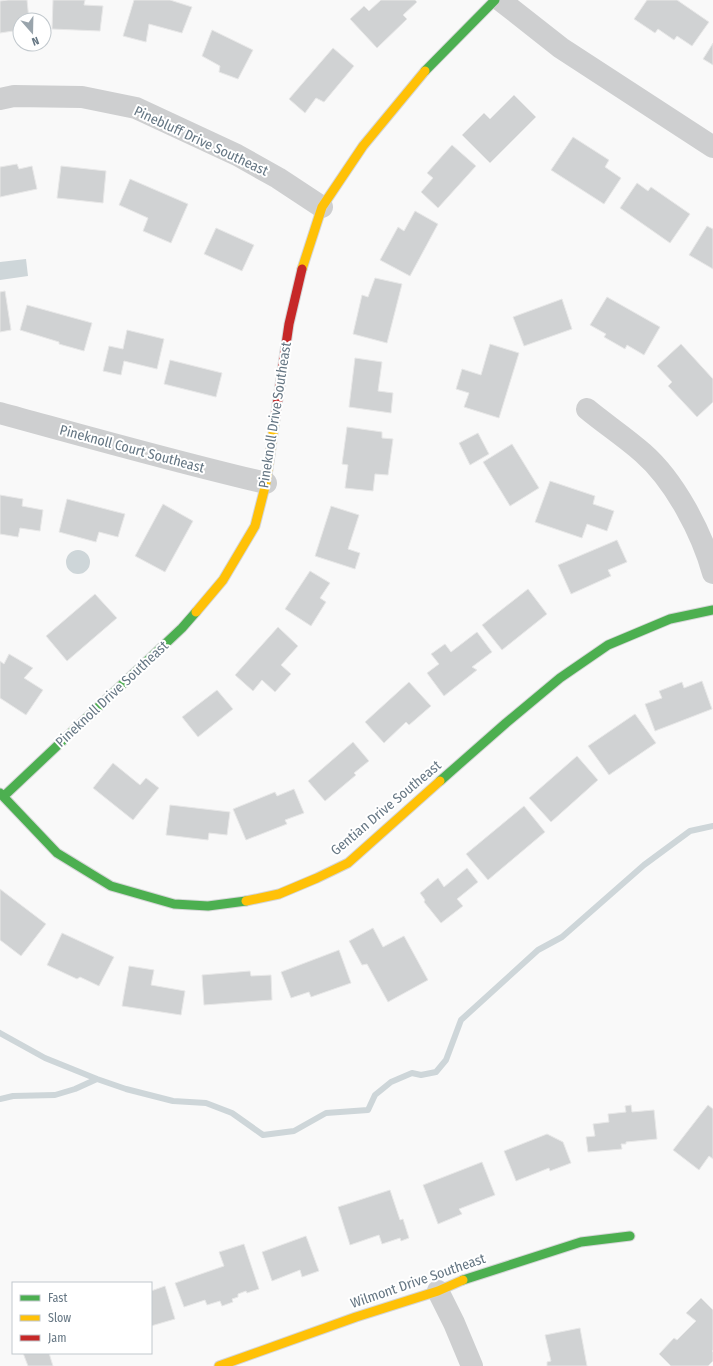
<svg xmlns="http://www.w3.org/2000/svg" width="713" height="1366" font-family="'Fira Sans Condensed',sans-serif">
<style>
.water{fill:#ced6d9}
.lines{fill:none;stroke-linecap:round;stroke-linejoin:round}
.stream{stroke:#ced6d9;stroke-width:6}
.building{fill:#d0d2d3;stroke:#e8e8e8}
.fast-casing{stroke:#d5d6d7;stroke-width:11}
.slow-casing{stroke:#d5d6d7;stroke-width:11}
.jam-casing{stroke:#d5d6d7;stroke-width:11}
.street{stroke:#cecfd0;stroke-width:22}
.fast{stroke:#4caf50;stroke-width:9}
.slow{stroke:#ffc107;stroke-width:9}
.jam{stroke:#c62828;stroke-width:9}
.labels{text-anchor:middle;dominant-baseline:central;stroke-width:4;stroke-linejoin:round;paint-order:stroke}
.street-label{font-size:14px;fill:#657683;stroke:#fff}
</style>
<rect width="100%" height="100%" fill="#f9f9f9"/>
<path class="water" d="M26,259L28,276L0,280V262Z
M66 562a12 12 0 1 1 24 0a12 12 0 1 1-24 0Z"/>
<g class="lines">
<path class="stream" d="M0,1033L45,1058L97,1079L126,1089L173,1101L206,1103L232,1113L263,1135L294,1131L326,1113L368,1110L375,1095L391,1082L412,1073L421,1075L436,1072L446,1060L461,1020L538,950L562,937L644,865L690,831L713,826
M0,1099L13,1096L55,1095L75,1089L97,1079"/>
</g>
<path class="building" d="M8,0H27L29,20H20V30L0,33V1Z
M53,0H85L84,5L103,6L100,31L52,29Z
M134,0H170L192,7L182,33L149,24L146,42L123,36Z
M381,0H415L417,2L403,15L407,19L377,48L350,19L364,6L369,11Z
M647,0H677L709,22L692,46L677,36L674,40L658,29L655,33L634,19Z
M212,30L253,50L238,79L219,72L220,66L202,56Z
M713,43V65L703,59Z
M333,48L354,66L324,102L316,98L305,113L289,99Z
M514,95L536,117L490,163L462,135L484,113L490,119Z
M573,137L609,160L605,167L621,178L604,204L551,170Z
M452,145L476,166L438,208L421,192L433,178L427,173Z
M17,164L19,169L32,166L37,189L0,197V167Z
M61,166L106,171L103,203L57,198Z
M130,179L188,204L171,243L143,231L148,218L119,205Z
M637,183L648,191L651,187L690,214L670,243L620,208Z
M415,211L438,224L410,276L380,260L398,227L404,231Z
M707,226L713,229V269L689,255Z
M216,228L254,245L242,271L204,254Z
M375,278L402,284L387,343L353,334L362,295L368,297Z
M5,291L11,330L0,332V292Z
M607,297L660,327L644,355L627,345L625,349L604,337L606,334L590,325Z
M562,299L572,329L524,346L513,317Z
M27,305L92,323L84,351L59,344V342L20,330Z
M127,330L164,339L157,369L124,361L121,375L103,371L109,346L123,349Z
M490,344L519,353L499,418L464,407L469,393L456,389L462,369L481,375Z
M681,344L713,379V402L697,417L668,386L672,382L657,366Z
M355,358L382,362L378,391L393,393L391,413L349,407Z
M170,360L222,373L216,397L164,384Z
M347,427L382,432V438L393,439L388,475L375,474L373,491L345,488L348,465L342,464Z
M478,433L489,454L470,465L459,443Z
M512,444L539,488L510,506L483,462Z
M550,481L595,496L593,504L614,511L607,531L587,524L582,538L535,522Z
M0,495L23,499L22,506L43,510L40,531L20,528L18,537L0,534Z
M67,499L125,514L118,537L99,532L96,542L59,532Z
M163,504L193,521L165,572L135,556Z
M331,506L359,515L348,549L360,553L355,569L315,556Z
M617,540L627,562L608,570L611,576L571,594L558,565Z
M310,571L330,583L320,598L326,602L311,626L285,609Z
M528,589L547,614L502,650L482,625Z
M95,594L117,618L67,661L46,636Z
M278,627L298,646L281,665L291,674L275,692L262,680L253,691L235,675Z
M477,632L492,652L472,667L477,670L444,696L427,673L439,664L431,654L445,644L451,652Z
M9,654L33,668L24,678L43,690L26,715L0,698V661L4,664Z
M702,681L712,709L655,731L645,704L662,698L659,691L682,682L684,688Z
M409,682L431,706L409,725L406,722L384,743L365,722Z
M217,690L233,709L198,737L182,717Z
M635,714L656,743L609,775L588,746Z
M353,742L369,761L354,773L356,775L325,801L308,781Z
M577,756L598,780L551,822L529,798Z
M113,763L140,785L146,778L159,788L133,820L93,788Z
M294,789L304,813L285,820L287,824L246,840L233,809L275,792L277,796Z
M170,805L230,812L227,835L209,833L208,840L166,835Z
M524,806L545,832L488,880L466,854Z
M467,868L478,882L457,899L463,906L441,923L424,902L425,900L420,893L438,878L444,887Z
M0,889L46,924L21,956L0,940Z
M373,928L383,947L404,936L428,980L388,1002L367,964L362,965L349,941Z
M62,933L114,957L99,986L80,977L77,979L47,965Z
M339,950L351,983L311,997L309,992L291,998L281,972Z
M129,966L154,970L151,985L185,991L181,1015L122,1006Z
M250,971L251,976L271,975L272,1000L204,1005L202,975Z
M631,1105L632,1112L654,1110L657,1139L626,1142V1144H621L622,1149L588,1152L586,1137L595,1136L593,1124L609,1122L608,1114L626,1112L625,1106Z
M708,1105L713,1109V1159L709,1156L699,1170L673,1150Z
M547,1134L563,1142L571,1163L550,1171L549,1168L516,1181L504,1151Z
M482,1162L495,1195L459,1209L462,1214L438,1224L423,1185Z
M390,1190L400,1220L403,1219L409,1238L401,1241L400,1238L382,1244L379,1235L350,1245L338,1207Z
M306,1236L319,1271L302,1277L300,1270L272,1281L262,1252Z
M244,1244L259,1289L247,1293L246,1291L238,1294V1297L232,1299L233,1302L222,1306L220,1301L207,1305L205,1300L184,1307L175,1283L224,1266L219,1252Z
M165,1286L175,1319L151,1326V1291Z
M701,1298L713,1310V1350L712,1351L713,1352V1361L708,1366H671L659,1354L674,1338L677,1340L696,1321L686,1313Z
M580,1328L587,1366H547V1362L551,1361L545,1335Z
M23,1353H49L53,1366H28Z"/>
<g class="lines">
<defs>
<path id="fast" d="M425,71L495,0
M440,781L506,723L560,678L608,645L670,619L713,610
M0,793L57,853L111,886L174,904L208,906L246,901
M4,796L182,628L196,612
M463,1280L581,1242L630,1236"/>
<path id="slow" d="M302,269L322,207L363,146L425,71
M196,612L223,580L255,526L266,483L275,419
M246,901L279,894L317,878L348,863L440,781
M219,1366L356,1317L438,1291L463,1280"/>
<path id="jam" d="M275,419L289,324L302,269"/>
</defs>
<use href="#fast" class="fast-casing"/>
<use href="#slow" class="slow-casing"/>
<use href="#jam" class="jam-casing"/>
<path class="street" d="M500,0L561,48L713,147
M0,99L14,96L82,97L136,108L237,155L278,178L322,207
M587,409C605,424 625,437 643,453C675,481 702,533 713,573
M0,413C88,437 176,462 266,483
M438,1291L454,1323L472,1366"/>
<use href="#fast" class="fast"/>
<use href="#slow" class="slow"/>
<use href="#jam" class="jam"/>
</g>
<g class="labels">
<g class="street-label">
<text transform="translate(201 141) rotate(25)">Pinebluff Drive Southeast</text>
<text transform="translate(275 415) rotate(-81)">Pineknoll Drive Southeast</text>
<text transform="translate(132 449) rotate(15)">Pineknoll Court Southeast</text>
<text transform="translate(112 694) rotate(-43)">Pineknoll Drive Southeast</text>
<text transform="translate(386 808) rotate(-40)">Gentian Drive Southeast</text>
<text transform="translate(418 1281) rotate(-19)">Wilmont Drive Southeast</text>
</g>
</g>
<rect x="12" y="1282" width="140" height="72" fill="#ffffff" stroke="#c1c8cd"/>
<rect x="20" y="1295" width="20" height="6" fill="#4caf50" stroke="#c1c8cd"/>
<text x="48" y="1302" font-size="12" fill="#657683">Fast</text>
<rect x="20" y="1315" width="20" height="6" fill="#ffc107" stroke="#c1c8cd"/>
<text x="48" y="1322" font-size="12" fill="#657683">Slow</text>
<rect x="20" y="1335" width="20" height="6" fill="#c62828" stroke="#c1c8cd"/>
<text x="48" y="1342" font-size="12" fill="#657683">Jam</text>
<g transform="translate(32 32) rotate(160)"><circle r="19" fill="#ffffff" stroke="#c1c8cd"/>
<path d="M0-3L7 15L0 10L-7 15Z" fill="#99a4ac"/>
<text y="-6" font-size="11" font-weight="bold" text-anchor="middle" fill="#657683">N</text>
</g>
</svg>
